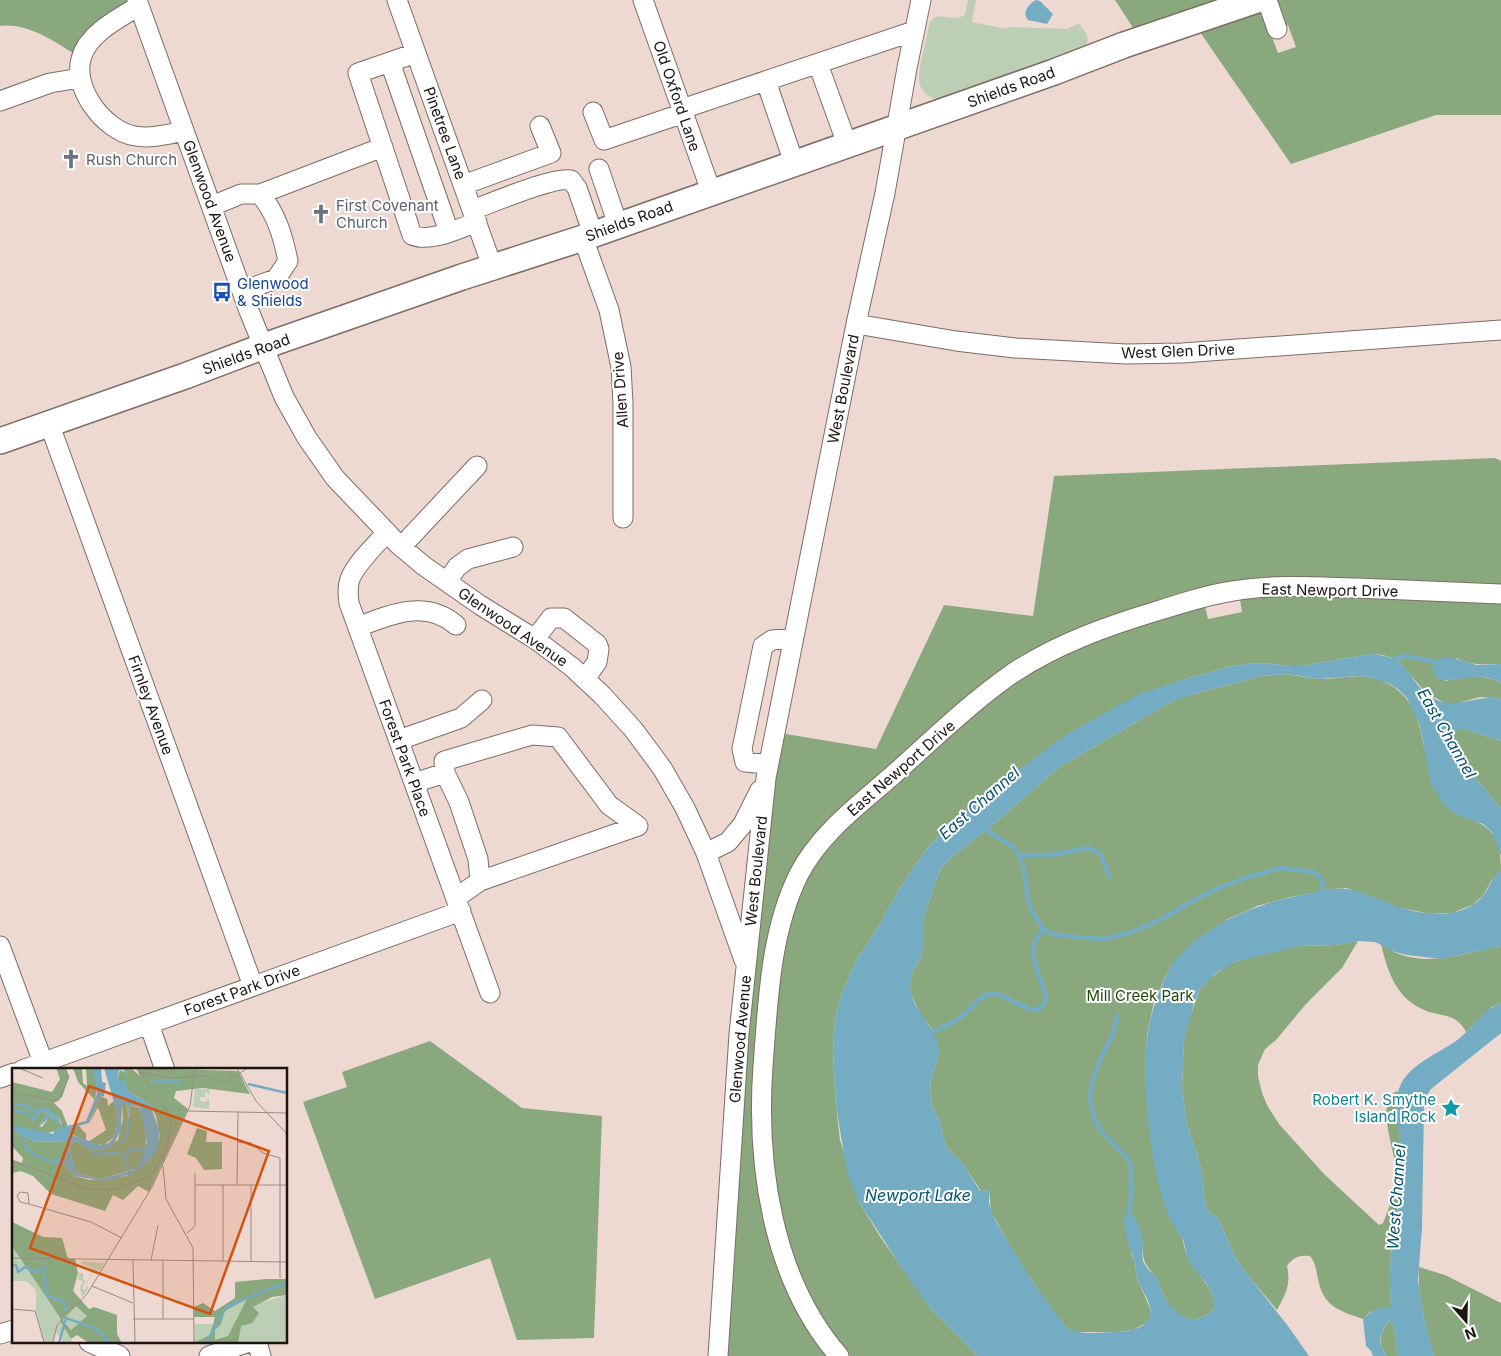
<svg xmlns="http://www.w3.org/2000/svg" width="1501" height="1356" font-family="Inter,sans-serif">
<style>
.green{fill:#bccfb4}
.forest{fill:#8aa87e;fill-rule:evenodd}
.water{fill:#74acc4}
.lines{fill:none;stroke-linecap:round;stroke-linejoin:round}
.stream{stroke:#74acc4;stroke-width:4.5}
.minor-casing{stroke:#7e6c65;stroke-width:21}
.major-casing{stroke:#7e6c65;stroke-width:28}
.minor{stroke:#fff;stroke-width:19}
.major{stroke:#fff;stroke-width:25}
.labels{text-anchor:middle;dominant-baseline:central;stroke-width:4;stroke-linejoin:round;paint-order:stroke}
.street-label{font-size:15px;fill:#1b1411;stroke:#fff}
.worship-label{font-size:15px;fill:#5b616d;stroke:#fff;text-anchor:start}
.transit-label{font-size:15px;fill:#164399;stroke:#fff;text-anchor:start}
.park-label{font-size:15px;fill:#204608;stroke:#fff}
.culture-label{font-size:15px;fill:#0d838f;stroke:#fff;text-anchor:end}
.water-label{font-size:16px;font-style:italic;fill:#04536c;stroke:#fff}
.inset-river{fill:none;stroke:#74acc4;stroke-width:2.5}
.inset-road{fill:none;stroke:#9a8a85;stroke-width:1}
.view{fill:#d4520c;fill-opacity:0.15;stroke:#d4520c;stroke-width:2.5}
.inset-edge{fill:none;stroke:#1b1411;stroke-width:2.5}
</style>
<rect width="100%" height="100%" fill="#eed9d2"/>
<path class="green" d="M968,0H976L972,22L1007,29L1008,27L1067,29L1079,23C1088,36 1092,39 1081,53L939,100C914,93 918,78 922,57C925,45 927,34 930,22C937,10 952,23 965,15Z"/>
<path class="forest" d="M0,0H137L81,58C58,44 29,22 0,26Z
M1115,0H1501V115H1436L1291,164L1193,22L1141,40ZM1288,25L1296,47L1278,53L1270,32Z
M1495,458L1501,461V664C1484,664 1471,666 1456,658L1445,681C1464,677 1483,673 1501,683V699L1480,697L1458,703L1447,704L1426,693L1401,664L1392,658L1383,655L1370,654L1301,666H1290L1266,663L1245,664L1228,667L1182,680L1025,766L956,817L925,851L900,888L878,927L856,961L840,998L835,1019L833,1051L836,1106L840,1140L859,1202L881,1238L932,1310L978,1356H718L774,732L876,749L944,605L1033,616L1054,476ZM1240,599L1242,612L1208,619L1205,607Z
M1287,674C1300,676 1313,679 1326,679C1340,678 1354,675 1368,677C1396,682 1413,700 1420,727C1422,734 1422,742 1425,749C1434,771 1444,791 1453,813C1488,824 1501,831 1501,870L1491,881L1483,896L1472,905L1452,913L1430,914L1397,907L1362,893L1346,888L1331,889L1287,898L1257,906L1228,919L1170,967L1154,1002L1147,1035L1145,1067L1148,1117L1156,1167L1163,1200L1170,1219L1182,1238L1187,1257L1209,1288L1214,1300V1309C1195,1328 1175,1318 1164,1296C1161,1290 1160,1284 1156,1278C1146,1262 1142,1266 1143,1244L1131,1253L1135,1263L1137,1279L1150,1308L1151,1315L1148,1322L1133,1330L1118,1332H1073L1066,1327L1047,1303L1020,1263L991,1212L989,1190L981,1191L963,1164L946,1146L939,1120L932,1106L930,1093L931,1079L939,1053L931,1028L921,1015L911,994L910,984L913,971L921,957L923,948V920L935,883L941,868L953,856L994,824L1058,768L1172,701L1179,698L1262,676Z
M1457,729H1464L1501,741V809L1471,772L1452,737V731Z
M1358,941L1342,968L1306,1004L1276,1040L1265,1049L1258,1065V1076L1262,1093L1268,1107L1279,1124L1325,1175L1379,1225L1383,1223C1390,1206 1396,1190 1396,1171C1396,1153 1373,1098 1398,1091L1397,1106L1403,1174L1391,1250L1390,1281L1391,1307L1370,1312L1363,1319C1339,1311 1323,1306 1318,1279C1316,1270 1316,1264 1310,1256C1300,1255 1293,1257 1287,1266C1291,1285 1286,1293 1277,1310L1250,1278L1236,1259L1218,1218L1209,1212L1205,1204L1202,1171L1187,1124L1182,1086L1184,1041L1188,1022L1200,989L1209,979L1225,967L1237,961L1272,952L1300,946L1335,945Z
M1381,944C1386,946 1390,949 1394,952C1431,968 1465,952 1501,946V1003L1492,1007L1466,1032C1456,1011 1438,1018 1420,1008C1395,996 1387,969 1381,944Z
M430,1041L522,1108L602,1116L594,1338L517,1340L490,1258L375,1299L303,1102L347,1087L342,1072Z
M1419,1267L1445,1275L1501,1303V1356H1434C1426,1327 1417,1297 1419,1267Z
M1389,1321L1393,1322L1398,1356H1387C1376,1341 1380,1335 1389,1321Z"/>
<path class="water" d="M1036,0L1040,1L1053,14L1047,24L1028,20C1022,13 1028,4 1036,0Z
M1370,654C1415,656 1406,686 1437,700C1458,709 1477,694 1501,699V741L1464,729L1452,731V737L1471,772L1501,809V856L1492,832L1483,824L1453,813L1443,803L1431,784L1420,725L1407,698L1399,690L1390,684L1369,677L1355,676L1320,679L1287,674L1262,676L1194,694L1172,701L1058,768L994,824L953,856L941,868L935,883L923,920V948L921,957L913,971L910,984L911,994L915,1004L933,1032L938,1043L939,1053L931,1079L930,1093L932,1106L939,1120L946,1146L963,1164L980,1191L989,1190V1203L995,1220L1032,1281L1066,1327C1080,1336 1099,1332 1115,1332C1131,1332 1155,1327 1150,1307C1147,1296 1140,1288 1137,1278C1136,1273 1136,1268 1135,1263C1130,1247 1122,1231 1125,1214L1128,1212H1130C1139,1221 1142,1232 1143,1244C1143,1250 1141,1257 1144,1263C1147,1269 1153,1273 1157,1278C1160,1284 1161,1291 1164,1296C1176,1318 1195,1328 1214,1309C1214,1284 1199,1278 1188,1260C1185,1253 1186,1245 1182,1238C1178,1232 1173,1226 1170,1219C1153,1181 1145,1109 1145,1067C1145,1038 1151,1009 1163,983C1166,977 1168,970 1171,966C1200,927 1251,905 1298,896C1313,893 1331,887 1346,889C1357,890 1368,895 1378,899C1401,909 1427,917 1451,913C1463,911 1477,904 1484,895C1490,886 1492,877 1501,870V946L1441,959L1407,955L1395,952L1375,942L1358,941L1335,945L1300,946L1237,961L1216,973L1200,989L1194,1003L1184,1041L1182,1086L1187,1124L1202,1171L1205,1204L1209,1212L1218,1218L1236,1259L1250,1278L1288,1326L1309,1356H978L932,1310L909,1279L859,1202L847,1172L836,1106L833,1051L835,1019L840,998L856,961L878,927L900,888L925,851L956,817L1064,736L1139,694L1182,680L1228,667L1245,664L1266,663L1290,666H1301Z
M1449,657L1477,665L1501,664V683C1476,669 1459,684 1438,679L1432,669C1436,660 1439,658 1449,657Z
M1501,1003V1033L1431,1089L1427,1095L1424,1105L1422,1227L1418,1280L1423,1314L1434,1356H1398L1393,1322L1389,1321C1379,1335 1376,1341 1387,1356H1373L1371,1351L1366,1346L1363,1319C1374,1309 1377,1308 1391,1307C1389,1283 1390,1258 1393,1235C1397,1210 1404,1185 1402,1159C1401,1138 1391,1103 1401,1084C1413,1061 1442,1053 1461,1037C1475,1025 1483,1010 1501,1003Z"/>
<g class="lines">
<path class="stream" d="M1394,659L1406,656L1435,662
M981,827L1012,846L1019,855L1023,866L1028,900L1033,913L1043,929L1052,934L1078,937L1103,939L1129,933L1160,920L1191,902L1218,888L1248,877L1280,868L1314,872L1320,877L1323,884L1321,892
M1019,855H1050L1087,848L1096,851L1101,855L1110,877
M1118,1016L1112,1036L1098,1064L1091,1086L1090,1099L1095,1121L1101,1131L1129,1160L1132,1169L1130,1212
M933,1032C944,1027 955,1022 964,1015C974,1006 980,993 995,994C1010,995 1042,1027 1046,996C1039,971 1023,951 1043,929"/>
<defs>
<path id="minor" d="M137,0L249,311L284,397L307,438L335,478L399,545L424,566L480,605L535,639L572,667L602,695L633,729L662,768L685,808L706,853L744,960
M397,0L492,266
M643,0L711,191
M1267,0L1277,29
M139,6C119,18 87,34 81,59C73,90 105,131 135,136C151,139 169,134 184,131
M416,53L358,73L412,235C431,243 457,229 477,222
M390,62L449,232
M818,64L847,144
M766,81L794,163
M0,101L50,83L80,78
M682,109L914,31
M593,112L604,140L684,113
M599,169L618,225
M463,185L551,153L540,126
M260,194L383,147
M212,206L241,194H260C276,213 283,236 288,261L276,279L242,291
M472,210C492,203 554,176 571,180L577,188L593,234
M583,238L609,310L621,367L623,403V518
M856,324L956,341L1015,348L1126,354L1182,353L1501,330
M49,423L253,986
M387,532C376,545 356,563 350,579C347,587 348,595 349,603L490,993
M401,547L477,466
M447,582L457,567L468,559L513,547
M358,627C391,614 426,599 456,625
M535,639L551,618H564L597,644L599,649L597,662L585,679
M399,740L461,718L482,700
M768,764L745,762L742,749L763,646L772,640L793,638
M445,773L459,802L478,859L480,881
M414,783L445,773L444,761L532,735L558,737L609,805L638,826L480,881L456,898
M706,853L728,842L743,824L760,790
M0,946L43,1062
M149,1024L165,1070
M22,1070L461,911
M0,1078L14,1073
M0,1334L14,1330
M89,1342L120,1356
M257,1342L261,1356
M209,1356L249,1342
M718,1356L739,1034L766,778L856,324L885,193L907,68L921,0
M839,1356C772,1279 756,1164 763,1066C768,1002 770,932 799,874C820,833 860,804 893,775C932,740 970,703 1013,673C1057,644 1107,626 1157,611C1182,603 1207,595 1233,591C1274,584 1316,587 1357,588C1405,590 1453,592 1501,594"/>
<path id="major" d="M0,441L185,376L264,346L462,277L583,238L1054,72L1124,45L1257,0"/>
</defs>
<use href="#minor" class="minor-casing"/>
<use href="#major" class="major-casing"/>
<use href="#minor" class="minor"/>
<use href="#major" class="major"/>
</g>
<defs>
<symbol id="church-bare" viewBox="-9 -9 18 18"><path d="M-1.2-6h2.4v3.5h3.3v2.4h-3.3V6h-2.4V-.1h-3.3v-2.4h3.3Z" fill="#6b7280" stroke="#fff" stroke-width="2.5" paint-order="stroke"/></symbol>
<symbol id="bus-bare" viewBox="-9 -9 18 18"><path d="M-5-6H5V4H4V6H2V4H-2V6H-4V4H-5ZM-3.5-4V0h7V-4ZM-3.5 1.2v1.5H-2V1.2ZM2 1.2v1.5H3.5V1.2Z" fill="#1a4fb4" stroke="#fff" stroke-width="2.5" paint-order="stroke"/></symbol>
<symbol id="sight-bare" viewBox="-9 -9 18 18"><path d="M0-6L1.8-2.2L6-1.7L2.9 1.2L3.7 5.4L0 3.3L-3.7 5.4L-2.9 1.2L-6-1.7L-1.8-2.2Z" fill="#0f9aa8" stroke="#fff" stroke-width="2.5" paint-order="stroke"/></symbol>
</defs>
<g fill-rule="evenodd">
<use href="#church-bare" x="57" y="145" width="28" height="28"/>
<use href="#church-bare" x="307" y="200" width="28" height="28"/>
<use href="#bus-bare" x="208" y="278" width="28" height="28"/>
<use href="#sight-bare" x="1437" y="1094" width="28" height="28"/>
</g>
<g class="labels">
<g class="street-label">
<text transform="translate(1011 87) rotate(-20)">Shields Road</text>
<text transform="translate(677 96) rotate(71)">Old Oxford Lane</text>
<text transform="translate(445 133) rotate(70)">Pinetree Lane</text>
<text transform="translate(210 201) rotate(70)">Glenwood Avenue</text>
<text transform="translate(629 221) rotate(-20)">Shields Road</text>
<text transform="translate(1178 351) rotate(-2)">West Glen Drive</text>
<text transform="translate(246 354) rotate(-20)">Shields Road</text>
<text transform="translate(843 389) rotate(-79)">West Boulevard</text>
<text transform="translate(620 390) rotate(-94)">Allen Drive</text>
<text transform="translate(1330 590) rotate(1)">East Newport Drive</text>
<text transform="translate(513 627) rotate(34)">Glenwood Avenue</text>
<text transform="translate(151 705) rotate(70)">Firnley Avenue</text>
<text transform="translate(405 758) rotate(70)">Forest Park Place</text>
<text transform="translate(901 768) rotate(-41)">East Newport Drive</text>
<text transform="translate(756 871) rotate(-84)">West Boulevard</text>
<text transform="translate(242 990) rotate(-20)">Forest Park Drive</text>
<text transform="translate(740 1039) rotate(-85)">Glenwood Avenue</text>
</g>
<g class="worship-label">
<text x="86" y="159">Rush Church</text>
<text x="336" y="205">First Covenant<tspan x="336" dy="17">Church</tspan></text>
</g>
<g class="transit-label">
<text x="237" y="283">Glenwood<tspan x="237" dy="17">&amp; Shields</tspan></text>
</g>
<g class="park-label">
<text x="1140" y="995">Mill Creek Park</text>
</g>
<g class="culture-label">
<text x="1436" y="1099">Robert K. Smythe<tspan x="1436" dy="17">Island Rock</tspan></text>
</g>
<g class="water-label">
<text transform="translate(1447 733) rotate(60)">East Channel</text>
<text transform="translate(979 803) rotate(-41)">East Channel</text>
<text x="918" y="1195">Newport Lake</text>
<text transform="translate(1396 1197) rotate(-86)">West Channel</text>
</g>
</g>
<g transform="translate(12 1068)">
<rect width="275" height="275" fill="#eed9d2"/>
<path d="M183,21H198L197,27L193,23V29H188V33L194,34L197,30V41L181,39ZM0,154L31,169L50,170L56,191L66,205L61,222L75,248L62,262H59L50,251L48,253L61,275H52L43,263L41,274H32L24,245V222L14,213H0ZM70,193L92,195L88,203L83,202L75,215L73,214L70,220L73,222L75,218L77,220L70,229L68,219L71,213L66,212L67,205H71V211L75,214L82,201L70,196ZM275,227V275H182V256H203V243L235,228L236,243L247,235Z" fill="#bccfb4"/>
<path d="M44,0H53L57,9L50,29L42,35L50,43L56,59L33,66L0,58V14L40,24L48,11ZM28,38L47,49L50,57L38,48L30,59L27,58L35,47ZM61,0H70L71,15L75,18L74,0H81L85,16L83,32L66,14ZM112,0H119L128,8L124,0L226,3L238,26L191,20L164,23L162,30L176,41L137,124L126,118L111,132L101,127L93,143L39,126L21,108L9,103L0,105V92L10,95L11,90L0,78V62L24,74L56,73L53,82L56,95L38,93L55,98L62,108L78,112L114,108L137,93L148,68L144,48L138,37L115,22L112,12H105L108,2L114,5ZM88,28L95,31L96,38L102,33L106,49L102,69L92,77L76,74L94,62L86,39L78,54ZM110,36H114L117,51L118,37L128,40L135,67L132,88L128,95L123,101L88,111L64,105L56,76L64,73L76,81L87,82L106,72L111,51ZM67,58L74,66V72L56,65L59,60ZM185,60L195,63L194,74H210V101L192,102L184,90L175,86ZM0,154L31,169L50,170L56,191H63L66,205L61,223L77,241L82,239L105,247V266L110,275H77L65,267L59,271L48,253L49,251L0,178ZM64,238L75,248L59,262L50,251ZM254,211H275V227L260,229L241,239L247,245L240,255L229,258L226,275H182L198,267L203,249H182V239L191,235L203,243L223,230V214ZM235,231L216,268L203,272V262L209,256L213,243Z" fill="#8aa87e" fill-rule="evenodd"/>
<path d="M81,0L89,1L90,14L94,15L92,28L88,29L77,55L59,60L57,66L89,77L97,75L102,69L106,48L92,0H112L113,1V6L111,1L107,2L105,12H113L115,22L138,37L148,64L144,83L137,93L119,106L92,113L62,108L55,98L38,94L46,90L56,95L53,81L56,73L24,74L0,62V58H4L41,66L44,61L74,53L85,26ZM110,36L115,38L116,51L118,37L128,39L129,44L135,73L128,95L121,102L88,111L64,105L56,76L64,73L76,81L87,82L100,79L109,62ZM30,38L47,49L49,58L39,48L27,59L35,46L27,40Z" fill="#74acc4" fill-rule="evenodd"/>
<path class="inset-river" d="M141,13L170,14M236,16L275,25M0,38L11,36L24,44L30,42M2,43L14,44L21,51L28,43M10,65L15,82L38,94M108,75L115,67L116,51M79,81L83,86L104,85L113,88L117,104M114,89L117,80L122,83L131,81M0,197H4L6,204L13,199L23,204L32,200L35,228L51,233L54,244M47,275L54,250L83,260L98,275M194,275L214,239L275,214"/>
<path class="inset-road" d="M7,0L31,10M225,0L244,33L275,66M128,4L159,10L193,8L213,14L236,0M0,25L46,33L57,9L53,0M175,43L275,45M226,74L239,75L251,85L268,90V210M0,92L79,122L106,121L140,107L154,82L159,56L154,42L125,0M151,98L154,131L181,180L182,275M183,117H275M211,117V193M225,117L226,44M17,136L16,125L8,124L5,128L8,134L17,136L72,152L79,154L110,170M175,165L183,158V105M0,190L275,194M121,192L123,275M139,192L146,157M239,193V117M80,218L121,235M0,241L23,243L32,274M121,251H182M151,251V193M41,275L45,257L75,226L140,119L178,38L183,0"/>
<path class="view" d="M77,18L257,83L198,246L18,180Z"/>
<rect width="275" height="275" class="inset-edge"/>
</g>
<g transform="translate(1466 1321) rotate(160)" stroke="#ffffff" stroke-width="4" paint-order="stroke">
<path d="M0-4L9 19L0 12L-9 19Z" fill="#1b1411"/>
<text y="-8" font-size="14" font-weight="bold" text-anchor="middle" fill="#1b1411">N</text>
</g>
</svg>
